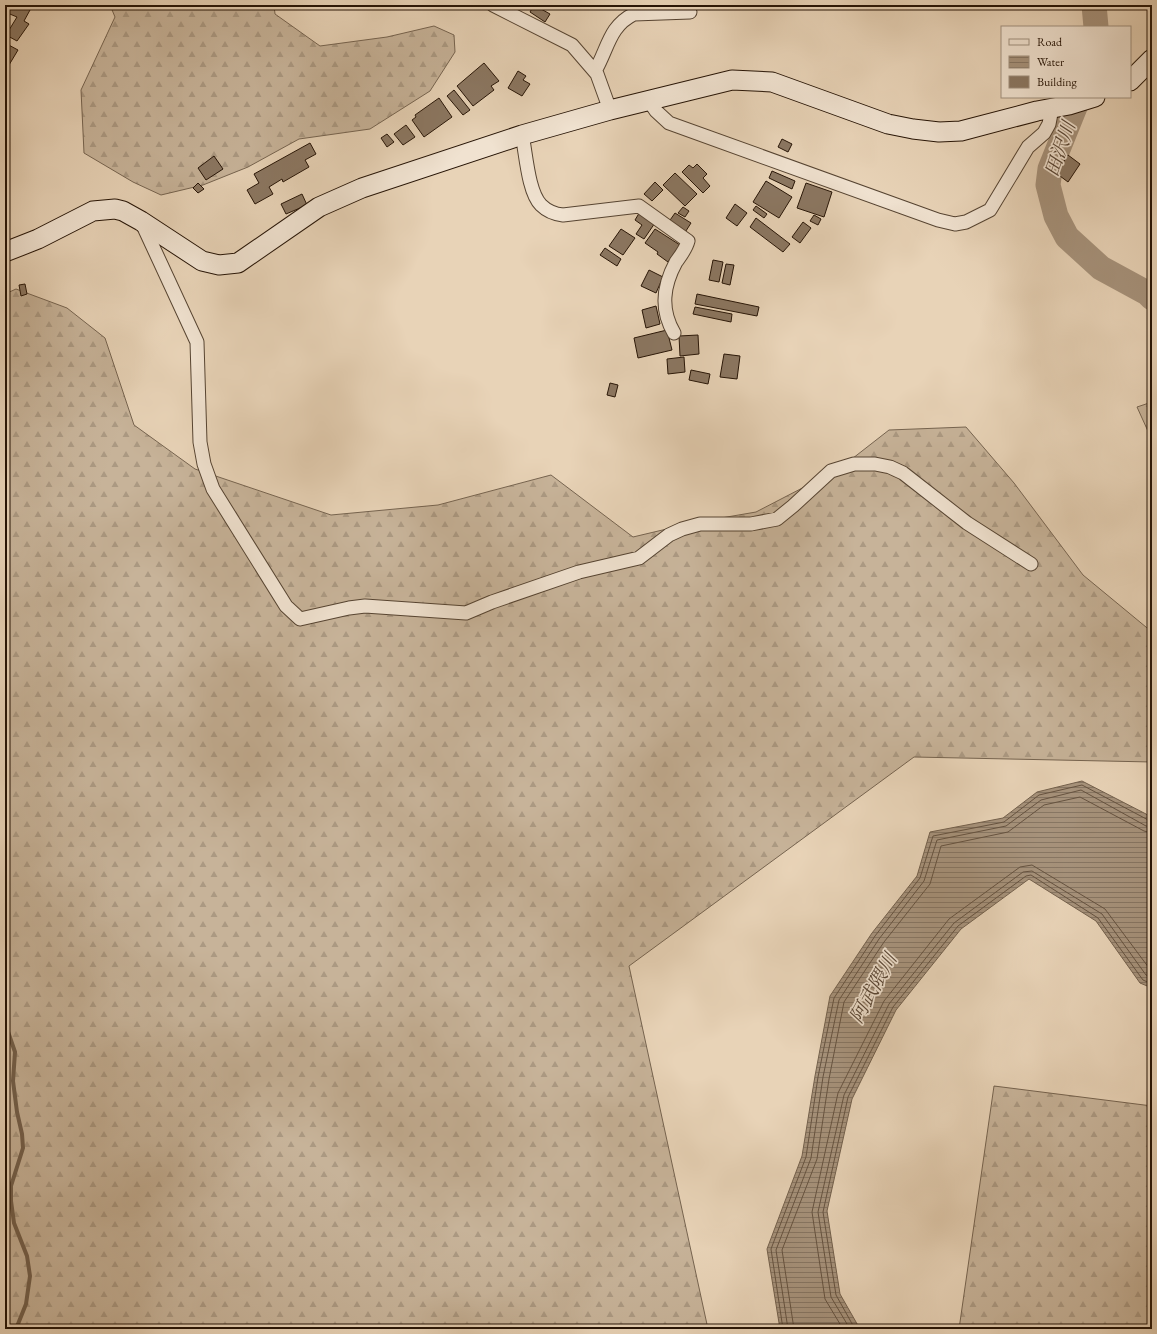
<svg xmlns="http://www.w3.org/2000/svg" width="1157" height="1334" font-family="'EB Garamond','Noto Serif JP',serif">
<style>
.forest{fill:url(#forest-firs);stroke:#766450}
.water{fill:url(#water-rules);stroke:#73604c}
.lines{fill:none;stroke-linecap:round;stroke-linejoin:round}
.shore{stroke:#665340;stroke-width:1}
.stream{stroke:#73604c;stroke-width:4}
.river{stroke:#a6927b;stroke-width:25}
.building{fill:#8b7762;stroke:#261406}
.street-casing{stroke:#564432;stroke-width:15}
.secondary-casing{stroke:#261406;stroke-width:21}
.street{stroke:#f0e2d0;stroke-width:13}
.secondary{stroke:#f0e2d0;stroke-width:19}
.labels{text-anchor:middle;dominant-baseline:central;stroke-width:3.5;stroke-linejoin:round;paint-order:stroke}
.water-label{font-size:19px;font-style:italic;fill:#594635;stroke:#f0e2d0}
</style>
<defs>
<pattern id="forest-firs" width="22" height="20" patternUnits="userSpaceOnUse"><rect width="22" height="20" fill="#c7b399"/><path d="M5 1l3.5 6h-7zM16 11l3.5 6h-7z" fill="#ab9982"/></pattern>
<pattern id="water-rules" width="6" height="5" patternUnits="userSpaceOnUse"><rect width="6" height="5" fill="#a6927b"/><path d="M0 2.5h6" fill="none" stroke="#877663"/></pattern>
</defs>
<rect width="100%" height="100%" fill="#e8d3b7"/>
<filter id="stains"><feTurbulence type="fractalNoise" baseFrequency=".005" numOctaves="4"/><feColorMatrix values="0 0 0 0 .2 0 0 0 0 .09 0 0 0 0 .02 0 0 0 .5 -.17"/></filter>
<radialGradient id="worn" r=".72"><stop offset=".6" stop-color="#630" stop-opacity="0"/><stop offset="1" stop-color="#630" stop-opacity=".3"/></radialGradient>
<path class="forest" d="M110,5H274L275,14L320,46L387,37L434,26L454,35L455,52L430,91L370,129L299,139L248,167L203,185L161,195L133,182L84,153L81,90L115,17Z
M16,289L67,308L105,338L134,425L195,469L331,515L438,505L551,475L633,537L692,523L756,512L839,469L889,430L966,427L1014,483L1083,575L1152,632V762L914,757L629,966L708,1329H5V294Z
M1152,402V440L1137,407Z
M994,1086L1152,1106V1329H959Z"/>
<path class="water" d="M1082,781L1146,814L1152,819V988L1140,983L1096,921L1029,879L961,929L896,1010L852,1099L827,1211L840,1294L860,1329H780L767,1249L802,1156L815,1076L830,996L872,933L917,876L930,832L1003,818L1037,792Z"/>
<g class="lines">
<path class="shore" d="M783,1329L771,1249L806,1157L818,1077L834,998L875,936L920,878L933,836L1004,822L1039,795L1082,785L1152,822
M788,1329L776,1250L811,1158L823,1077L839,1000L879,939L924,881L937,840L1006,826L1041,800L1081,790L1146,826L1152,827
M794,1329L782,1250L817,1159L829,1079L844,1002L884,942L930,884L941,846L1008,832L1044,805L1080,797L1144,831L1152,833
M843,1329L825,1299L812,1212L838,1093L884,1001L949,919L1020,867L1032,865L1105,909L1152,972
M850,1329L831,1297L818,1212L844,1095L889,1004L954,923L1023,872L1032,871L1102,914L1146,975L1152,978
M855,1329L836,1295L823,1212L848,1097L893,1007L958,926L1026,876L1031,875L1098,918L1143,980L1152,984"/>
<path class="stream" d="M5,1023L15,1052L13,1081L17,1112L22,1134L23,1148L11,1186V1201L14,1223L27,1256L30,1276L26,1304L16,1329"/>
<path class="river" d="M1094,5L1096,27
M1079,97L1050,169L1048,185L1056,216L1067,237L1101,268L1147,293L1152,298"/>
</g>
<path class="building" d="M5,5H22L30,10L24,21L29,24L17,41L6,35L17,17L5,12Z
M515,5H521L518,10L513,7Z
M534,5L550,14L545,22L530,12Z
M5,43L18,50L9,65L5,63Z
M484,63L499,81L491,86L494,90L473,106L457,86Z
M518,71L526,76L523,80L530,84L522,96L508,88Z
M454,90L470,110L463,115L447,96Z
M439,98L452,117L424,137L412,120L416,117L415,115Z
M406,125L415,137L403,145L394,134Z
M387,134L394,142L387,147L381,138Z
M782,139L792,144L788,152L778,147Z
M310,143L316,154L305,160L309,167L283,182L282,179L269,187L273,194L255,204L247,190L259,183L254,174Z
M1068,155L1080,164L1068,182L1056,173Z
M214,156L223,169L206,180L198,168Z
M697,164L707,174L703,178L710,186L703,193L682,172L689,165L693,168Z
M772,171L795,181L792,189L769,178Z
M675,173L697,194L685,206L663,185Z
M766,181L792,197L779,218L753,202Z
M655,182L663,190L652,201L644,194Z
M198,183L204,189L198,193L193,188Z
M806,183L832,192L824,217L797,208Z
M302,194L307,205L286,214L281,204Z
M735,204L747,213L737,226L726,218Z
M756,206L767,214L764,218L753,210Z
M683,207L689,211L685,217L678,213Z
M641,210L657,220L644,239L636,234L642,225L635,220Z
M675,213L691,223L684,234L668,223Z
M814,215L821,219L818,225L810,221Z
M756,218L790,244L783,252L750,227Z
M803,222L811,228L800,243L792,237Z
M621,229L635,238L623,255L609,246Z
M655,229L680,245L668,262L657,254L658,252L645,243Z
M605,248L621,259L617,266L600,255Z
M713,260L723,262L719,282L709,280Z
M726,264L734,265L730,285L722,283Z
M649,270L663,277L656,293L641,286Z
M25,284L27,294L21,296L19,285Z
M697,294L759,307L757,316L695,304Z
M656,306L660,324L646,328L642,310Z
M695,307L732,314L731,322L693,314Z
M667,330L672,350L638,358L634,338Z
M698,335L699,354L680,356L679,336Z
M724,354L740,356L737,379L720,377Z
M684,357L685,372L668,374L667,359Z
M691,370L710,374L708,384L689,380Z
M610,383L618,385L615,397L607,395Z"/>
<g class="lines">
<defs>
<path id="street" d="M493,5L572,45L597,74L610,110
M595,71C608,49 609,26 634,14L690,12
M649,101L656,111L669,123L938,220L955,224L966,222L990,210L1028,147L1044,133L1049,124L1052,108
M522,135C526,153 528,192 541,205C547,211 554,214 563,215L639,206L688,241C686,249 681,255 676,262C663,286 660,309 674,333
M141,221L197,342L200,442L204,464L213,489L286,606L300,619L349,608L365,606L466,613L492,602L579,572L639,558L669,535L682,529L700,524H751L777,519L793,506L831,471L854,464H875L890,467L903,473L967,523L1031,564"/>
<path id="secondary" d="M1130,81L1152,59
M5,252L38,239L93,211L115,209L123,211L141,221L202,261L219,265L238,263L319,207L362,188L522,135L610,110L732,80L772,82L888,124L913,129L939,132L961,131L1037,111L1069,105L1095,97"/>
</defs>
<use href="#street" class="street-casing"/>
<use href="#secondary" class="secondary-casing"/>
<use href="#street" class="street"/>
<use href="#secondary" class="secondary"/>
</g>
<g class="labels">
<g class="water-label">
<text transform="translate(1060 149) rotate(-71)">田沢川</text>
<text transform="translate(873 988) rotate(-61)">阿武隈川</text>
</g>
</g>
<rect width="1157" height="1334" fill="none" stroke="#e8d3b7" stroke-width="20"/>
<rect x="6" y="6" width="1145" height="1322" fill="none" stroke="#261406" stroke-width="2"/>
<rect x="10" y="10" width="1137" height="1314" fill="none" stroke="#261406"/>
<rect x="1001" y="26" width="130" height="72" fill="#f0e2d0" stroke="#9f907f"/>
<rect x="1009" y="39" width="20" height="6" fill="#f0e2d0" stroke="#9f907f"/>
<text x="1037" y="46" font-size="12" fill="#261406">Road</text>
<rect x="1009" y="56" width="20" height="12" fill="url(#water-rules)" stroke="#9f907f"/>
<text x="1037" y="66" font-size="12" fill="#261406">Water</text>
<rect x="1009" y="76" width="20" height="12" fill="#8b7762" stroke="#9f907f"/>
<text x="1037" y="86" font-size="12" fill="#261406">Building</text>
<rect width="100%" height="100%" filter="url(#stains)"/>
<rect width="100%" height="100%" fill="url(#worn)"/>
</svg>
